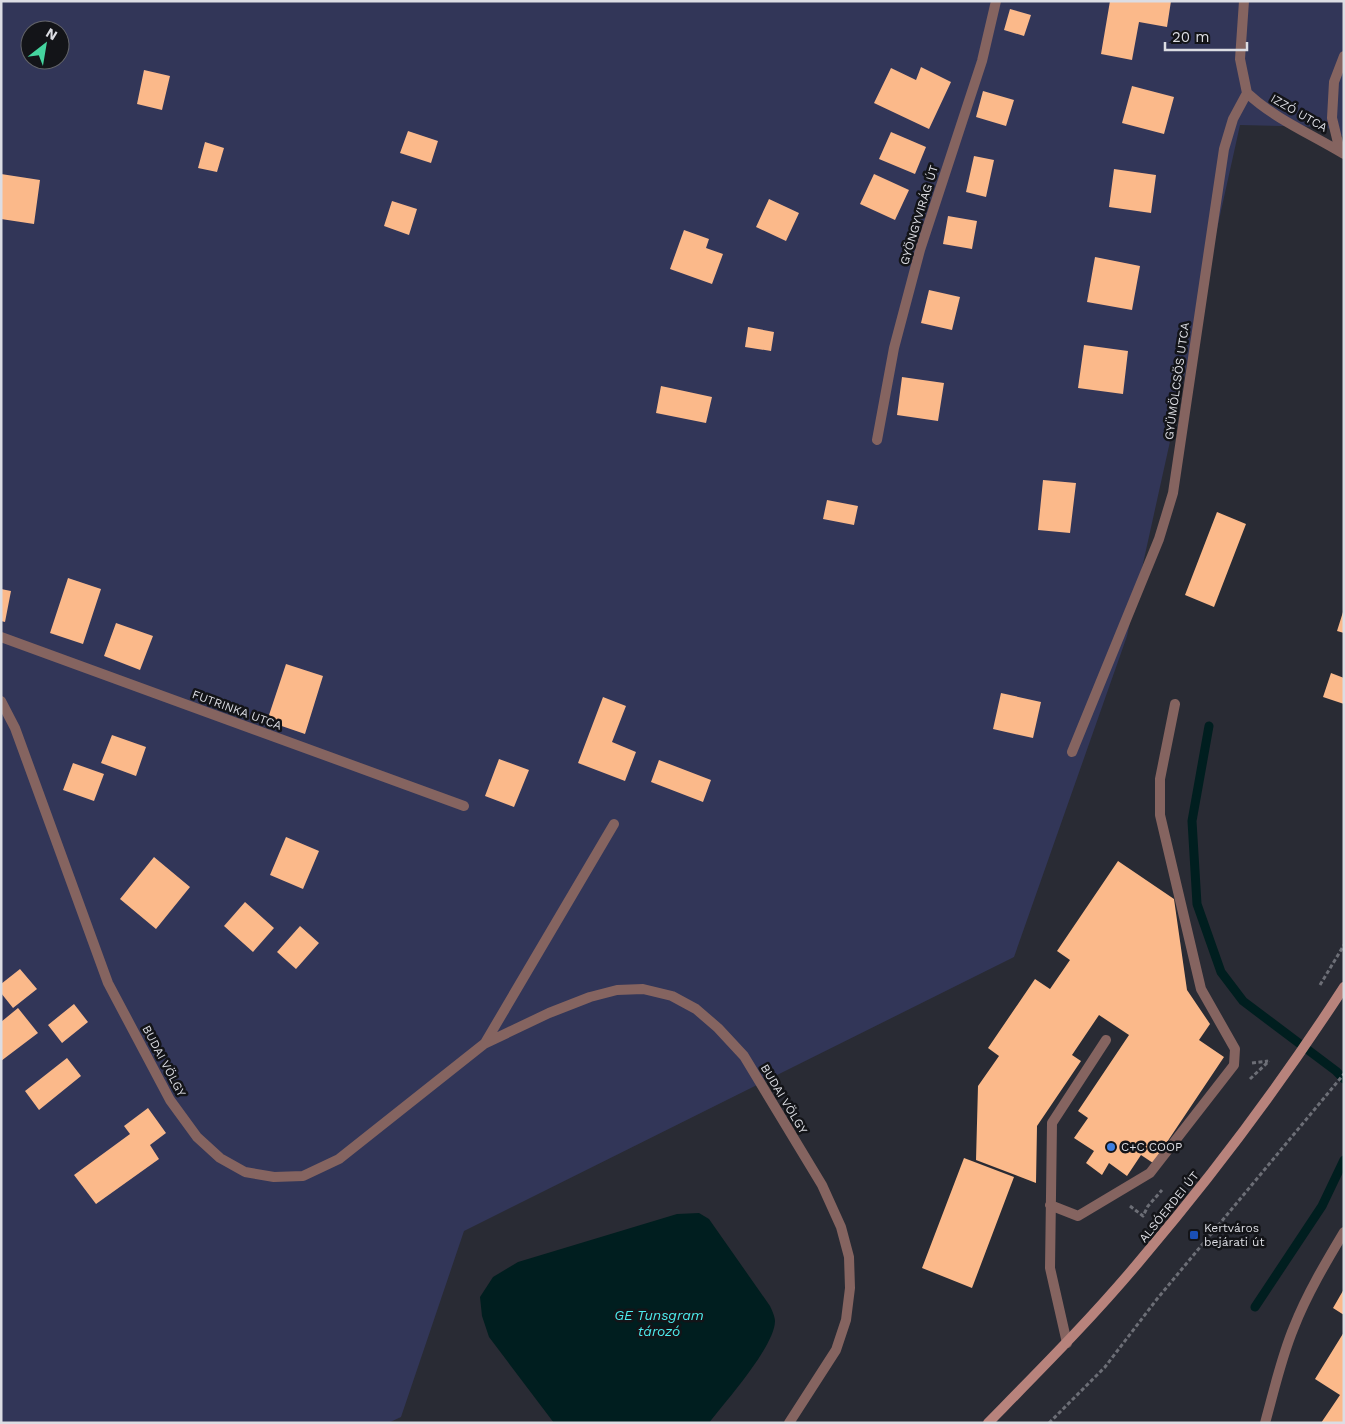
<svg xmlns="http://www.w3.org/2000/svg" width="1345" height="1424" font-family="'Work Sans',sans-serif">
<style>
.green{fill:#323658;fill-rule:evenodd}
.water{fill:#001e1f}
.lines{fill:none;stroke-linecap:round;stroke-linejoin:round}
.stream{stroke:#001e1f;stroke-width:9}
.building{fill:#fbb98a}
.path{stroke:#6c6e76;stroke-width:3;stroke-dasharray:4 2.5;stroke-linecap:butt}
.lane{stroke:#856460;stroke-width:10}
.street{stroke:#856460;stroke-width:10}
.secondary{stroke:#b8837c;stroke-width:10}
.shop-dot{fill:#3f7fe0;stroke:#131418;stroke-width:2}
.transit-dot{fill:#1a4fb4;stroke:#131418;stroke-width:2}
.labels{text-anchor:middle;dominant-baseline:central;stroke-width:5;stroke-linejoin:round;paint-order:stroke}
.street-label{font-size:12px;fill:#dcdde3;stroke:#131418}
.poi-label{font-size:12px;fill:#dcdde3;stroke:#131418;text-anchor:start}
.water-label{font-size:14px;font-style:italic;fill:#4debed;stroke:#131418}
</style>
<rect width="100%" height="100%" fill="#292b34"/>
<path class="green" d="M1,1H1344V137L1326,127L1240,125L1127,636L1014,957L464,1231L401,1417L388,1423H1ZM30,30H60V60H30Z"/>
<path class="water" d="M699,1213L709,1219L770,1306C772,1310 775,1317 775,1321C775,1346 725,1402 709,1423H554L489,1337L482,1316L480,1297L493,1277L518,1262L677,1214Z"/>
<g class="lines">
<path class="stream" d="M1209,726L1192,821L1197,904L1221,972L1243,1001L1336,1071L1344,1079
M1255,1307L1322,1206L1344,1160"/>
</g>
<path class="building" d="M1110,1H1171L1167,27L1139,22L1132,60L1101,54Z
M1010,9L1031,15L1024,36L1004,30Z
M921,67L951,82L929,129L874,103L891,68L916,80Z
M144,70L170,76L162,110L137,104Z
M1132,86L1174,97L1164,134L1122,123Z
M983,91L1014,100L1006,126L976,117Z
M408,131L438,141L431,163L400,153Z
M891,132L926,147L915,174L879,159Z
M205,142L224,148L217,172L198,168Z
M974,156L994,160L986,197L966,192Z
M1114,169L1156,175L1151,213L1109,207Z
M1,174L40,180L34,224L1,219Z
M874,174L909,190L895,220L860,204Z
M769,199L799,213L786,241L756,227Z
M392,201L417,209L409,235L384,226Z
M948,216L977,221L972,249L943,244Z
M684,230L709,239L706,248L723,254L712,284L670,269Z
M1095,257L1140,266L1132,310L1087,302Z
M929,290L960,297L952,330L921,323Z
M748,327L774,332L771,351L745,347Z
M1084,345L1128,351L1123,394L1078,388Z
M902,377L944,383L938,421L897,415Z
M661,386L712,397L706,423L656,413Z
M1043,480L1076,483L1070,533L1038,530Z
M827,500L858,506L854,525L823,519Z
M1217,512L1246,524L1214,607L1185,595Z
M68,578L101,589L83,644L50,633Z
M1,589L11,591L5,622L1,621Z
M1343,612H1344V633L1337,631Z
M116,623L153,636L140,670L104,656Z
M286,664L323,676L305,734L267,721Z
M1331,673L1344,678V704L1323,697Z
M1001,693L1041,702L1033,738L993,729Z
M603,697L626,706L612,742L636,752L625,781L578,763Z
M112,735L146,747L136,776L101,763Z
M499,759L529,770L514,807L485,796Z
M659,760L711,780L703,802L651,782Z
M73,763L104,774L94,801L63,790Z
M286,837L319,851L303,889L270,875Z
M154,857L190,887L156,929L120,899Z
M1118,861L1174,899L1187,990L1210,1024L1199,1040L1224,1057L1153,1163L1141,1155L1127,1176L1109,1163L1102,1175L1086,1163L1094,1151L1074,1138L1088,1118L1078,1111L1129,1035L1099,1015L1072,1055L1081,1061L1037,1126L1036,1183L976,1160L978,1086L999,1056L988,1048L1035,979L1050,989L1070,960L1057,951Z
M245,902L274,928L253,952L224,926Z
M300,926L319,943L296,969L277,952Z
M20,969L37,989L13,1008L1,993V984Z
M74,1004L88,1022L62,1043L48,1025Z
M18,1008L38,1033L1,1061V1022Z
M67,1058L81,1076L39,1110L25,1091Z
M148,1108L166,1133L150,1145L159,1159L96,1204L74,1175L130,1134L124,1126Z
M964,1158L1014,1177L972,1288L922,1268Z
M1344,1289V1315L1333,1308Z
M1344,1332V1423H1321L1340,1395L1315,1379Z"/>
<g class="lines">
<path class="path" d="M1320,985L1344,945
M1252,1063L1268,1061
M1250,1079L1269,1061
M1130,1206L1143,1216L1148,1206L1162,1190
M1049,1423L1105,1367L1157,1299L1344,1074"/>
<path class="lane" d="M1050,1205L1078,1216L1150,1173L1234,1065L1235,1049L1201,989L1160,815V779L1175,704
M1067,1343L1050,1268L1052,1123L1106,1040"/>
<path class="street" d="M1247,93C1275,119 1311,134 1344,154
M1340,151L1332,118L1334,82L1344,56
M877,440L894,348L920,250L982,61L996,1
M1,637L464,806
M1,701L15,728L108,983L170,1100L197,1137L220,1158L245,1172L274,1177L303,1176L339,1159L484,1044L549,1013L590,997L617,990L643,989L672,996L696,1009L718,1028L744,1056L822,1185L841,1227L849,1257L850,1288L846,1320L836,1350L789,1423
M1072,752L1159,539L1173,493L1224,149L1233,119L1247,93L1240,59L1244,1
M485,1043L614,824
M1265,1423C1274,1391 1281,1358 1294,1327C1307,1294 1326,1262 1344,1232"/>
<path class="secondary" d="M988,1423C1041,1369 1095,1315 1143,1257C1216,1171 1283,1081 1344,987"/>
</g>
<circle class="shop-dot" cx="1111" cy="1147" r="5"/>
<rect class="transit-dot" x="1189" y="1230" width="10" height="10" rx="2.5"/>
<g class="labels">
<g class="street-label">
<text transform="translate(1299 113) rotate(30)">IZZÓ UTCA</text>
<text transform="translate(919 215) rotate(-73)">GYÖNGYVIRÁG ÚT</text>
<text transform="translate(1177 381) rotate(-82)">GYÜMÖLCSÖS UTCA</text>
<text transform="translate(237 710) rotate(20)">FUTRINKA UTCA</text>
<text transform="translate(164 1061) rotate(62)">BUDAI VÖLGY</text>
<text transform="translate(784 1099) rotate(59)">BUDAI VÖLGY</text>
<text transform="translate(1169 1207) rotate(-51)">ALSÓERDEI ÚT</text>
</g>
<g class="poi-label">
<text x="1121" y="1147">C+C COOP</text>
<text x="1204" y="1228">Kertváros<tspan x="1204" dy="14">bejárati út</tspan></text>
</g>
<g class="water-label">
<text x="659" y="1315">GE Tunsgram<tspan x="659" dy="16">tározó</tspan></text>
</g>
</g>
<rect width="1345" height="1424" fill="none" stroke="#dcdde3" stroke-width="5"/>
<g transform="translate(45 45) rotate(31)"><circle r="24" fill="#131418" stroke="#636469"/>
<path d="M0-4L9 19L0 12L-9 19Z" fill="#45d49f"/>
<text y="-8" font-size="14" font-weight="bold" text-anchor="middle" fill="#dcdde3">N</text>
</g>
<path d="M1165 42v8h82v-8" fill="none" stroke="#dcdde3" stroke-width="2.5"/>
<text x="1172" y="42" font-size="15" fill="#dcdde3" stroke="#131418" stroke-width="4" paint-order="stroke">20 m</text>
</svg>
